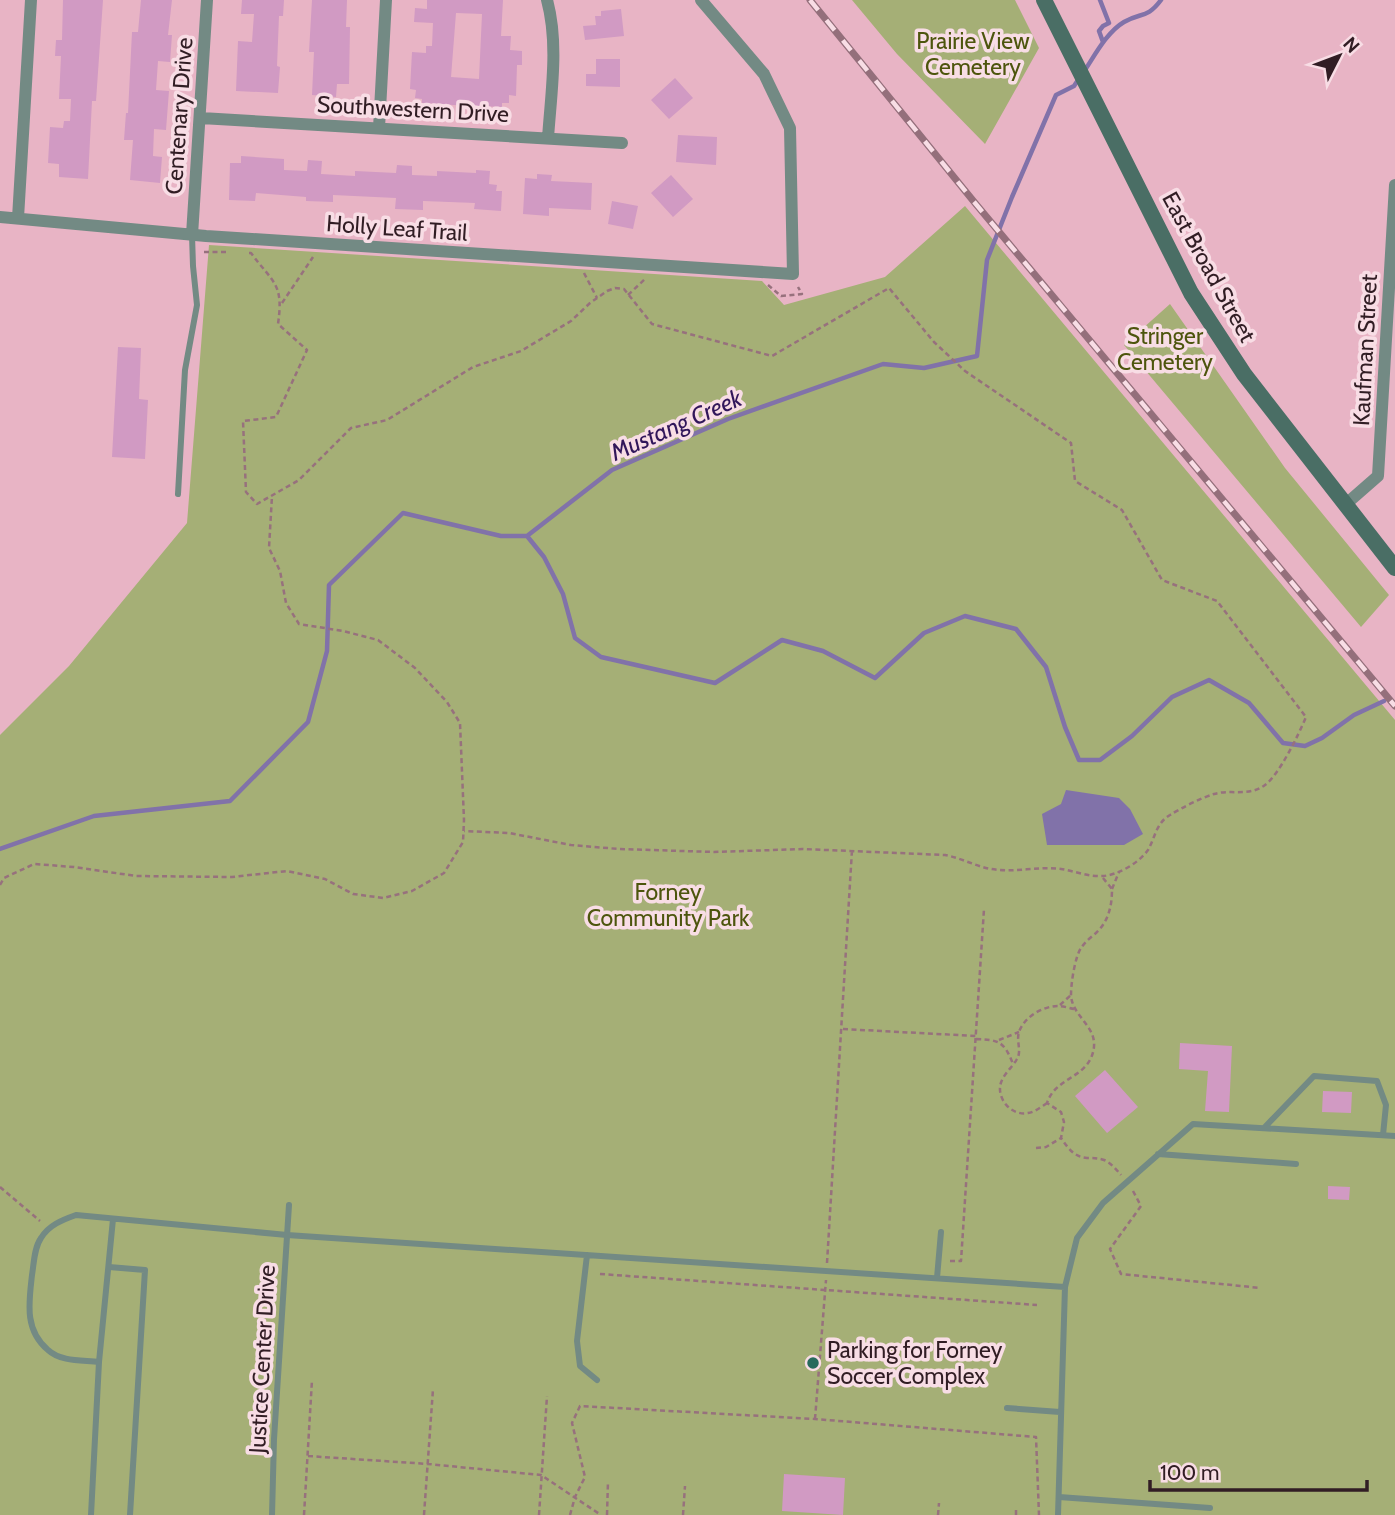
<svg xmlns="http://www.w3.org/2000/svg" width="1395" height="1515" font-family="Cabin,sans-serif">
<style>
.green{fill:#a5af76}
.water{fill:#8172a9}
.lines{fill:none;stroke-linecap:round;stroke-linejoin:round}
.stream{stroke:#8172a9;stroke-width:4.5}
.building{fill:#d19ac3;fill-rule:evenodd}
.path{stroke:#97717d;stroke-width:2.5;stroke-dasharray:5 3.5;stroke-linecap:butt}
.lane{stroke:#738a84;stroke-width:6}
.street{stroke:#738a84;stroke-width:12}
.secondary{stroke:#4a6e65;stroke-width:16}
.rail-casing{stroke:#946f7b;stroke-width:7}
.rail{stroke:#f8dde5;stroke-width:4.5;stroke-dasharray:13;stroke-linecap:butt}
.poi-dot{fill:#276a5c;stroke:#f8dde5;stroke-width:2.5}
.labels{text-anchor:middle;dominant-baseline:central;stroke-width:7;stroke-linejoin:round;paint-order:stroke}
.park-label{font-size:23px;fill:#4d550d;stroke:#f8dde5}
.street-label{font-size:23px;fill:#311d24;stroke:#f8dde5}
.poi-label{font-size:23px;fill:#311d24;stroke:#f8dde5;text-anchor:start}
.water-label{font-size:24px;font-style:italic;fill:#31165a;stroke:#f8dde5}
</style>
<rect width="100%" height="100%" fill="#e8b4c5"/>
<path class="green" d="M852,0H1015L1039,48L985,144L897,54Z
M965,206L1395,720V1515H0V735L69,666L187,523L209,245L762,281L784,305L885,277Z
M1170,304L1285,468L1389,595L1361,627L1124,345Z"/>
<path class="water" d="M1066,790L1119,798L1130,809L1143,834L1124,845H1047L1042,814L1061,804Z"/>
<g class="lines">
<path class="stream" d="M1100,0L1109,23L1103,26L1099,31L1103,42
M1085,70C1095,55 1107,32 1124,22C1141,12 1147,19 1161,0
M527,536L544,557L563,594L575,638L601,657L715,683L782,640L823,651L875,678L924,633L965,616L1016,629L1046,667L1065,727L1079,760H1100L1132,736L1172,697L1209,680L1249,703L1283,743L1305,746L1322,738L1354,715L1384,701
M0,849L94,816L230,801L308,722L327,651L329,585L403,513L501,536H527L612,470L728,419L883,364L924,368L977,356L987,260L1012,197L1056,95L1074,86L1080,77"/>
</g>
<path class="building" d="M63,0H103L96,101H92L88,179L59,177V164L48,163L50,127L63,128L64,121H70L71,99H59L61,56H55L56,40H62Z
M141,0H172L168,35H172L170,62L158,61L156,90L169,91L166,130L154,129L153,156L162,157L160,183L130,180L133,140H124L126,113H128L132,32H138Z
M242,0H284L283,16H279L277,66L280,67L278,93L236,91L238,41L252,42L254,14H241Z
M312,0H347L346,27H350L349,84H337L336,97L312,95L314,52H309Z
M427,0H503L501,36H511L510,50L522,51V65H517L516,96L509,95V103H502V107L453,105L422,103V99L415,98L416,90L410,89L412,52L426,53V46H432L433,23L414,22L415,8L427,9ZM456,13L482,14L479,79L451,77Z
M621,9L624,36L585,40L583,26L596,25L595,16H601V11Z
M596,59H620V87L586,86V74H596Z
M675,78L693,98L669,119L651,100Z
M678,135L717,137L716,165L676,162Z
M241,156L284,159V170L307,171L308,160L322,161L321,174L355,176V171L396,173L397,165L412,166V175L437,176V171L476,173V170L490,171L489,184L497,185L496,191H502L501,211L474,209L475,203L423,201V210L395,209L396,198L333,195V202L306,201V197L256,193L255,201L229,200L230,163H241Z
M537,174L552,175L551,181L592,183L591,210L549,208V216L523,214L525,178L537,179Z
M671,175L693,199L673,217L651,193Z
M612,201L638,206L633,229L608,224Z
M118,347L141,348L139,399L148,400L145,459L112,457Z
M1180,1043L1232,1046L1229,1112L1205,1111L1208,1071L1179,1069Z
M1105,1070L1138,1107L1107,1133L1075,1096Z
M1323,1091L1352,1092L1351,1113L1322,1112Z
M1328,1186L1350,1187L1349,1200L1328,1199Z
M784,1474L845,1478L843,1515L782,1511Z"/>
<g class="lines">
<path class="path" d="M204,252H228
M249,253H251C273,283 284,283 278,324L307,350L276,417L243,421L246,492L257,504L299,480L351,428L387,420L473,367L521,351L571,321L590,303L607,291L615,288L624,289L652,324L772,356L889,288L934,342L965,371L1071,443L1075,481L1122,510L1162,580L1217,601L1306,717C1299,734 1279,775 1265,785C1249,797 1231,789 1214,794C1201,798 1181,808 1170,815C1156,823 1155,838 1148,850C1139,863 1118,875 1103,876C1089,877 1074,871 1061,869C1038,866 1014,873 991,869C975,866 961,858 945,855L803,849L714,852L619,849L571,845L509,833L464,831
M584,273L597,298
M768,285L781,296L802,294L798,287
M628,295L645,279
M282,303L313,257
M1103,878L1112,889C1112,905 1109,921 1096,933C1091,937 1085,942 1081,948C1075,957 1071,983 1071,995C1072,1019 1104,1028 1091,1058C1081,1079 1055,1079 1047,1103L1061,1112L1064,1122L1061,1138C1068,1148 1074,1157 1087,1158C1093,1158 1098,1158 1104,1160C1111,1163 1116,1169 1121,1175
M0,885L4,878L34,864L74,867L136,876L232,877L287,871L325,879L353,894L383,898L412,891L444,873L463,842L464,820L460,723L447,702L415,668L378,640L343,631L299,624L286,603L280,571L269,548L272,496
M1112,889L1119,872
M1060,1005L1071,995
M843,1029L976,1036
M976,1039C999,1040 1004,1041 1013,1064
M999,1040L1019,1032
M1047,1103C1041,1107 1035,1112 1028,1113C1013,1116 999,1102 1000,1087C1001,1076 1012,1068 1017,1059C1022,1051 1016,1041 1019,1032C1024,1017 1043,1006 1058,1006C1063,1006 1069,1008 1074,1009
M1036,1148L1046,1147L1061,1138
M0,1187L40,1221
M1133,1191L1141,1206L1110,1249L1121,1274L1261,1288
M950,1261H961L984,909
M827,1263L852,850
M600,1274L1037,1305
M815,1419L826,1280
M308,1456L428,1464L541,1475L601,1515
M304,1515L312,1380
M424,1515L433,1389
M539,1515L547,1396
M570,1515L575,1497L585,1477L572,1423L580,1406L815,1419L1036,1437L1039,1515
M607,1515L608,1481
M683,1515L685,1486
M938,1515L939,1503
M1016,1515V1507"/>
<path class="lane" d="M178,494L185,370L197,305L193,266L192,235
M1264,1128L1314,1076L1377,1081L1386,1105L1383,1135
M1158,1154L1296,1164
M587,1255L577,1341L580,1366L597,1380
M109,1267L145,1270L130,1515
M937,1278L941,1232
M99,1362C82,1360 61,1362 48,1350C24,1330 29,1302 32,1275C34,1263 34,1248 41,1238C49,1225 62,1220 76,1215L287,1235L1065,1287
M1007,1408L1060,1412
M1059,1497L1210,1508
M91,1515L99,1362L113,1219
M272,1515L274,1439L289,1205
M1058,1515L1065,1287L1077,1238L1103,1203L1193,1124L1395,1136"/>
<path class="street" d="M547,0C559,44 551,93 548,138
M201,118L622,143
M379,128L386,0
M0,217L206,236L793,274L790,128L764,74L701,0
M18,218L31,0
M192,235L207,0
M1346,504L1378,476L1395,185"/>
<path class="secondary" d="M1044,0L1191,293L1244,374L1395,568"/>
<defs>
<path id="rail" d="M810,0L975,203L1395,706"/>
</defs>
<use href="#rail" class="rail-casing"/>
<use href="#rail" class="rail"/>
</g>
<circle class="poi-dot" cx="813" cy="1363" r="7"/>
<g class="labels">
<g class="park-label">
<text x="973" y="41">Prairie View<tspan x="973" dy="26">Cemetery</tspan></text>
<text x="1165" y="336">Stringer<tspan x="1165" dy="26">Cemetery</tspan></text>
<text x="668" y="892">Forney<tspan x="668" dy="26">Community Park</tspan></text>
</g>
<g class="street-label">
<text transform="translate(413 109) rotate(3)">Southwestern Drive</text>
<text transform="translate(179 116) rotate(-86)">Centenary Drive</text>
<text transform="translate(397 228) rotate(4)">Holly Leaf Trail</text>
<text transform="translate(1209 267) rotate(61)">East Broad Street</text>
<text transform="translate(1365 350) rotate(-87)">Kaufman Street</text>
<text transform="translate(262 1359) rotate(-87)">Justice Center Drive</text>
</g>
<g class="poi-label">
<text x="827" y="1350">Parking for Forney<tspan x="827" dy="26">Soccer Complex</tspan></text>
</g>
<g class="water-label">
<text transform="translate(676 425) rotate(-24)">Mustang Creek</text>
</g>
</g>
<g transform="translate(1339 56) rotate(48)" stroke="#f8dde5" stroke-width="5" paint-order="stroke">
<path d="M0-5L12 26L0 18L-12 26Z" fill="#311d24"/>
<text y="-10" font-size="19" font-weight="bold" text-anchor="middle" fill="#311d24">N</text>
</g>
<path d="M1150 1480v10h217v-10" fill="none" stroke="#311d24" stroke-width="3.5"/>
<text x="1160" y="1480" font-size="21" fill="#311d24" stroke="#f8dde5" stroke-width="5" paint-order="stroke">100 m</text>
</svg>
